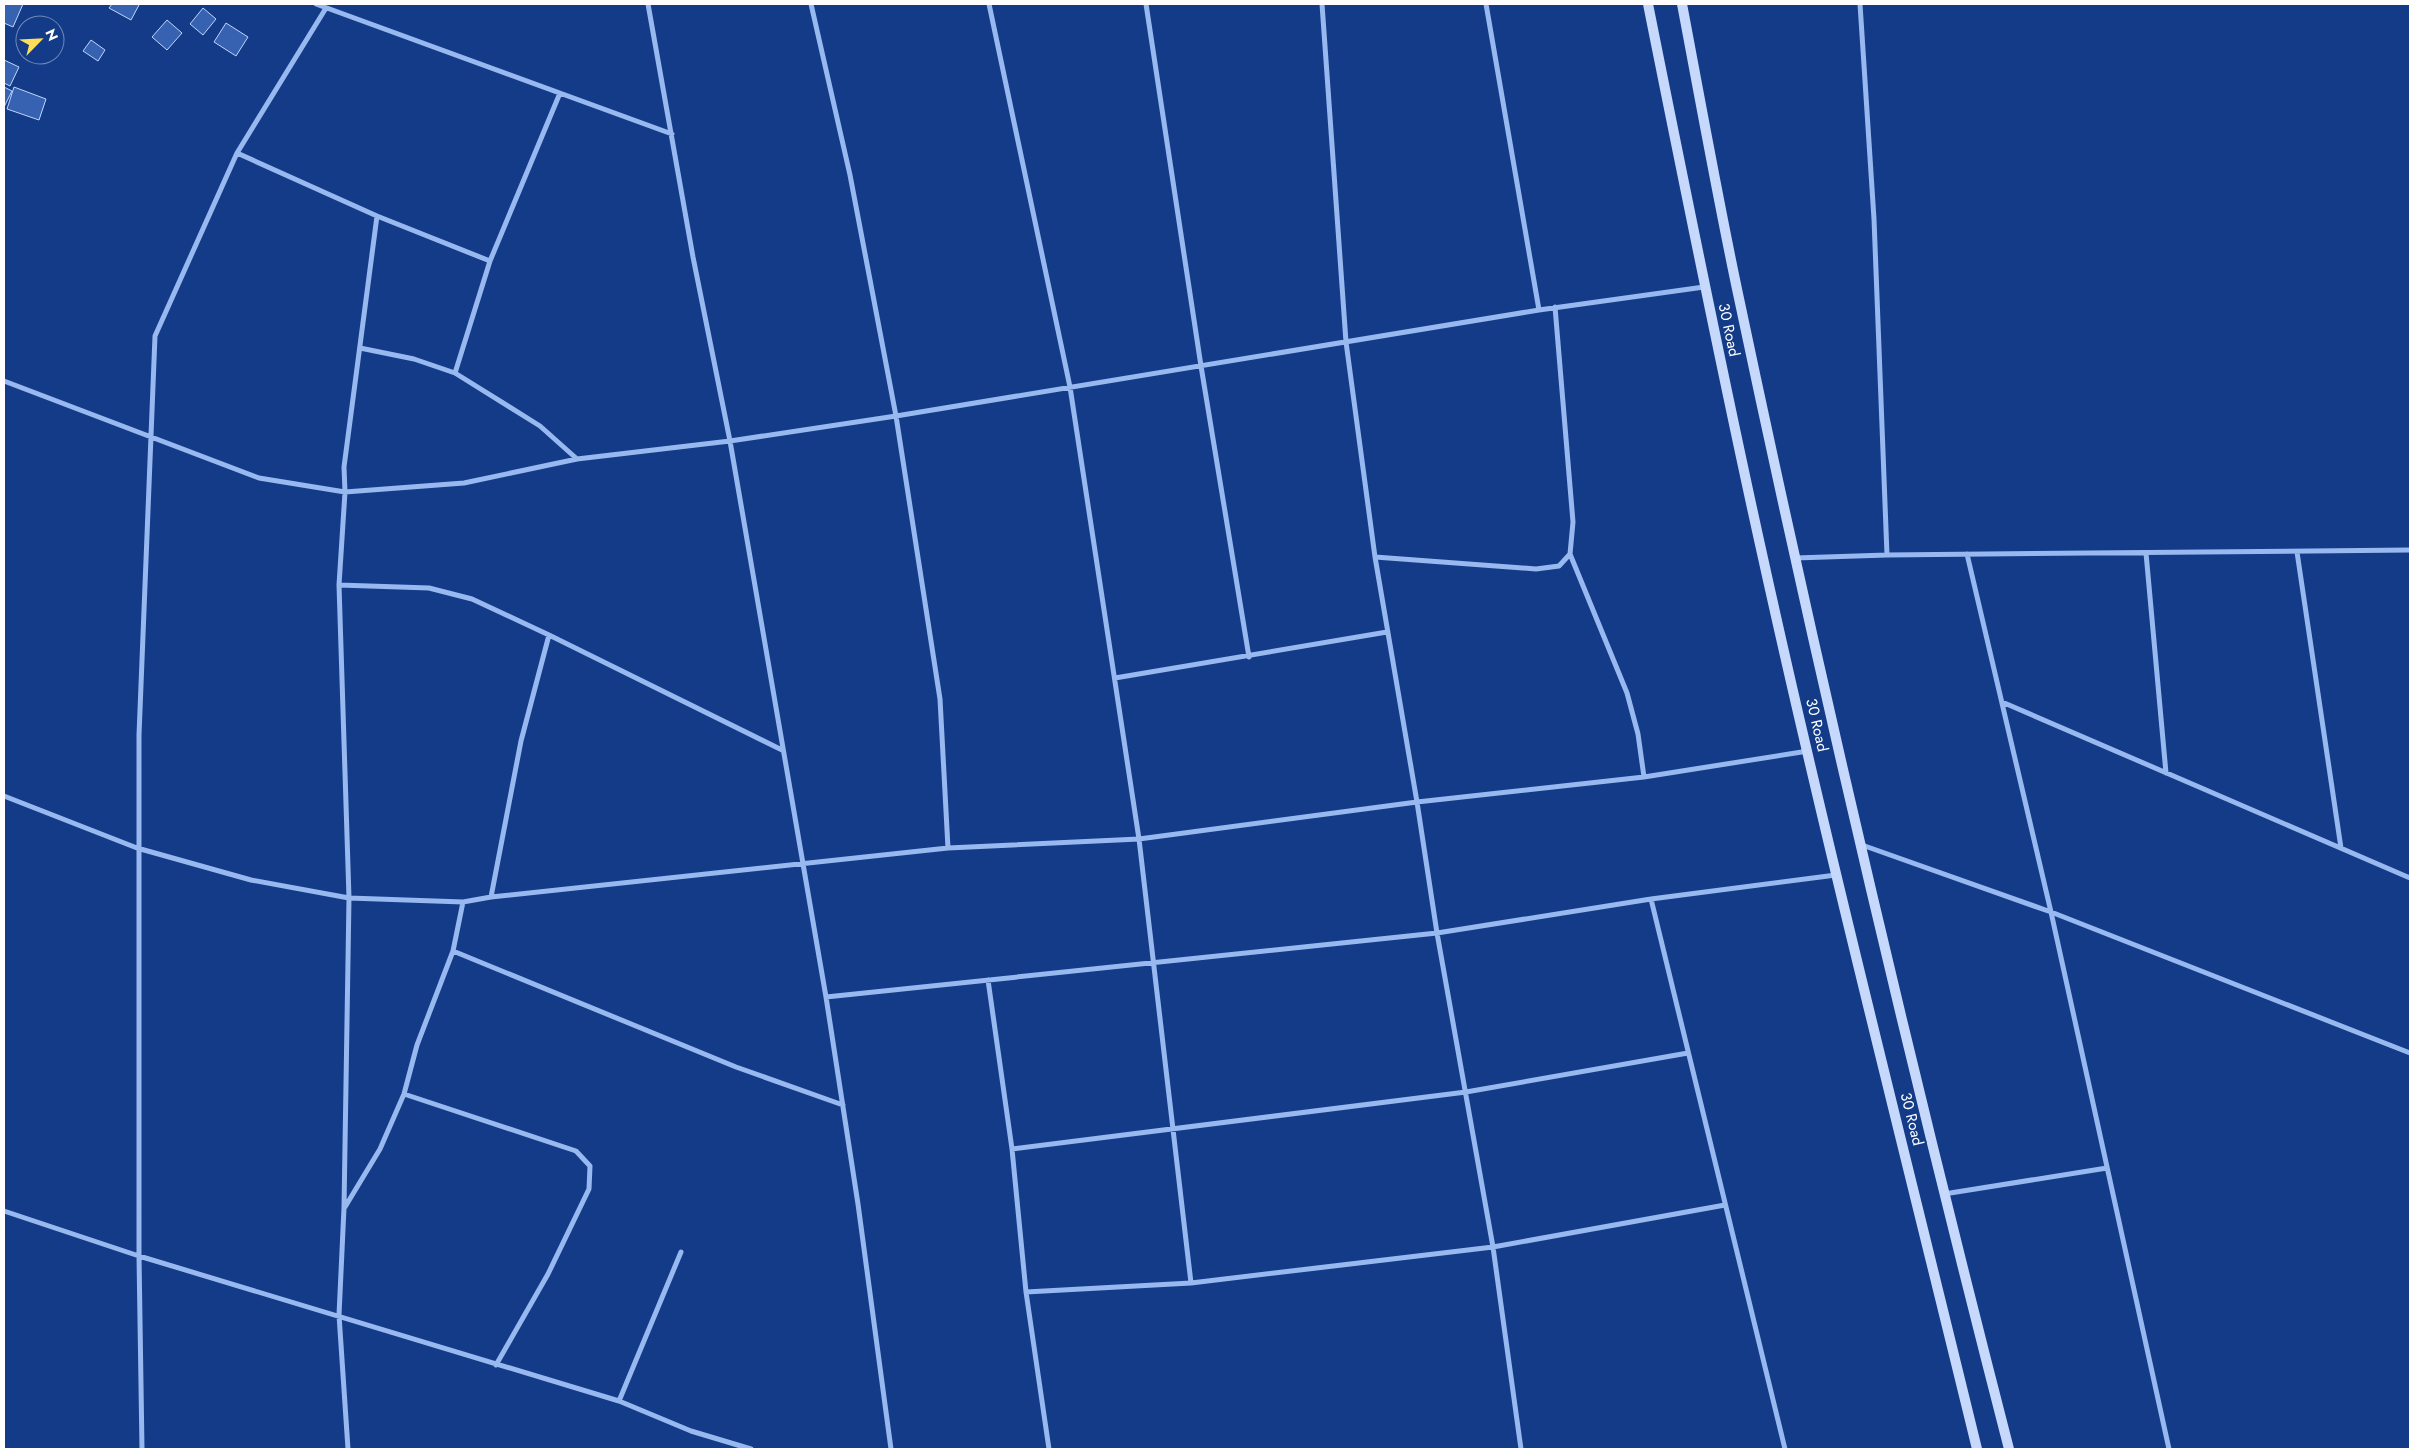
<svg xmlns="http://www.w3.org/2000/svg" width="2414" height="1453" font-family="Jost,sans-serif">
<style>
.building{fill:#3762b1;stroke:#bfd5fc}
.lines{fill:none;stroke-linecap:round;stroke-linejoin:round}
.minor{stroke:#98b8f0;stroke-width:5}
.secondary{stroke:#c6d8fb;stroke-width:10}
.labels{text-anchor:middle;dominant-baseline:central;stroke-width:4;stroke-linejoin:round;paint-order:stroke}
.street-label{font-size:15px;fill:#fff;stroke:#133b88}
</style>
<rect width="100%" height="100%" fill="#133b88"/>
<path class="building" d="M4,4H23L13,27L4,23Z
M112,4H137L139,5L131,20L109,8Z
M203,8L216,19L203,35L190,24Z
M167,20L182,33L167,50L152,37Z
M226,23L248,37L236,56L214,42Z
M91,40L105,50L98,61L83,51Z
M4,60L19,67L10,86L4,83Z
M4,87L12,91L4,107Z
M14,87L46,99L39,120L7,109Z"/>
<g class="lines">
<path class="minor" d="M316,4L672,134
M648,4L693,257L730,441L826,997L858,1204L891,1449
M811,4L850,175L896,416L940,699L948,848
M989,4L1070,387L1139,839L1191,1283
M1146,4L1201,366L1249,657
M1322,4L1346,342L1375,557L1417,802L1437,933L1493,1247L1521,1449
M1486,4L1539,310
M1860,4L1874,219L1887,555
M237,153L377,216L490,261
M360,348L414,359L455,373L540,426L577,459
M455,373L490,261L560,93
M4,381L259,478L345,492L464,483L577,459L730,441L896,416L1539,310L1704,287
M2297,552L2341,848
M2146,553L2166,773
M1570,554L1627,693L1638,734L1644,777
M1967,554L2051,912L2169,1449
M1375,557L1536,569L1559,566L1570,554L1573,522L1555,307
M1795,558L1887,555L2410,550
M339,585L429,588L472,599L549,635L782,750
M1115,678L1387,632
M2002,702L2410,878
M4,796L137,848L251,880L349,898L463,902L491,897L948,848L1139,839L1417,802L1644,777L1808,751
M1862,845L2051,912L2410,1053
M491,897L521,741L549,635
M1651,899L1785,1449
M453,951L736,1067L843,1105
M988,980L1012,1149L1026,1292L1049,1449
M826,997L1437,933L1651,899L1836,875
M404,1094L576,1151L590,1166L589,1189L548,1274L496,1365
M1012,1149L1466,1092L1688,1053
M1944,1194L2107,1168
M345,1207L380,1149L404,1094L417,1045L453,951L463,902
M4,1211L139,1256L619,1401L691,1431L751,1449
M1026,1292L1191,1283L1493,1247L1725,1205
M619,1401L681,1252
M142,1449L139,1256V735L155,336L237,153L326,8
M348,1449L339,1315L344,1208L349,898L339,585L345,492L344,467L377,216"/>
<path class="secondary" d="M1648,4C1685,189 1722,374 1763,558C1829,857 1905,1153 1977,1449
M1682,4C1700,99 1717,194 1737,289C1819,678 1910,1065 2009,1449"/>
</g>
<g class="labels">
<g class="street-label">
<text transform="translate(1729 330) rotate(78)">30 Road</text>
<text transform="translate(1817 725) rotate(77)">30 Road</text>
<text transform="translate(1912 1119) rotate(76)">30 Road</text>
</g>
</g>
<rect width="2414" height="1453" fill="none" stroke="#ffffff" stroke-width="10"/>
<g transform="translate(40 40) rotate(66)"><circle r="24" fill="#133b88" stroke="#7189b8"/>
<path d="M0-4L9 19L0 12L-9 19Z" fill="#ffde57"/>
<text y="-8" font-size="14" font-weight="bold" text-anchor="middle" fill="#ffffff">N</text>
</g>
</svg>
